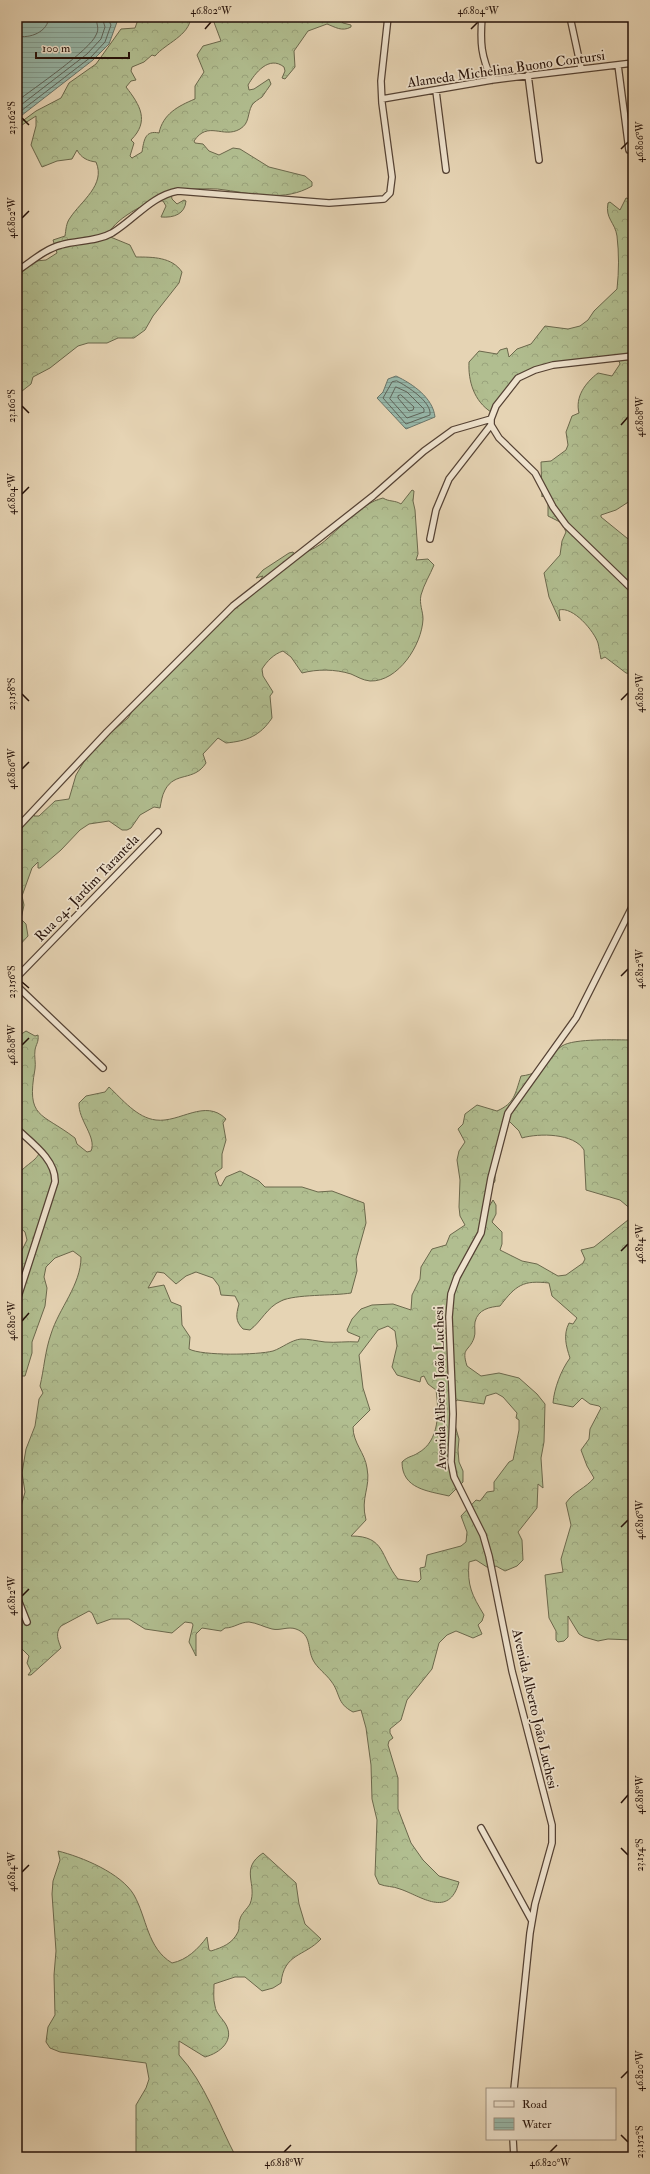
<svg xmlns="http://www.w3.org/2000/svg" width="650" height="2174" font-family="'IM FELL Double Pica',serif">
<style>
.forest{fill:url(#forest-crowns);stroke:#6b684c;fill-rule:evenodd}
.water{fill:url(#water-rules);stroke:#69756a}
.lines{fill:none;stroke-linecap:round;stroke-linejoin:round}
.shore{stroke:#5e645a;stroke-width:1}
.minor-casing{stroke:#554234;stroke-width:8}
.minor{stroke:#efe3ce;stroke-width:5.5}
.ticks{fill:none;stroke:#251109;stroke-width:1.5}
.labels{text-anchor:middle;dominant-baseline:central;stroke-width:3.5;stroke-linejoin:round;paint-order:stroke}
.street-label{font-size:14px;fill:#251109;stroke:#efe3ce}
.neatline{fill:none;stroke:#251109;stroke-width:1.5}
.ticks-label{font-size:10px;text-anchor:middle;fill:#251109}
</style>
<defs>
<pattern id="forest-crowns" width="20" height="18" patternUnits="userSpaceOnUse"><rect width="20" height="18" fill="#b1be90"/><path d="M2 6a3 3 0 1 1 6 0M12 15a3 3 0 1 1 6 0" fill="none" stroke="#98a27b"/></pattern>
<pattern id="water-rules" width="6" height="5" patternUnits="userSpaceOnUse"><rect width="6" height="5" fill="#97b8aa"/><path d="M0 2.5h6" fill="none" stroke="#829d91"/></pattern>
</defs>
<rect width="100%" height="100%" fill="#e6d4b4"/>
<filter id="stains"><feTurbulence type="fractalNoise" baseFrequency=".005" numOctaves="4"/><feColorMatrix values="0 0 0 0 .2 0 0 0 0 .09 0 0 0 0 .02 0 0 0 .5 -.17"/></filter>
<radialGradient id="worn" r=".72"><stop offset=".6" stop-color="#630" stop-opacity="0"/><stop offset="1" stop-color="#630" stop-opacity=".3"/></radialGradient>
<path class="forest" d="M139,17H191C189,36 166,43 155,56L152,55L144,62L132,67L131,71L136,80L131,81L126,87C140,105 150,121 131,140L134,143L130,156L132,158L142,152C144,140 145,130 159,133C163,114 178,106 195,99V86L204,72L197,55L203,46L221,41L212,17H339L343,23L351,25V27C342,32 335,27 327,24L308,31L294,51L295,67L285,79L282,78L285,71L284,67C269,55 255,73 248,85L249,90L254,89L269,79L271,84C268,88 265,93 262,97C259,99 254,102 252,105C247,114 250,123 240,129C223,139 208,120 194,141L195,143L203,144L209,151L219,155L233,148L240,149L269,167L305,176L312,182V186C285,202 254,194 225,190C215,188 205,189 194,189C186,189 178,187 171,193L172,199L177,204L184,200L186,201C185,214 174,218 161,217L166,206L163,201C150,198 110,222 108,236L130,245L136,257C153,257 172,257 182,272L179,283L153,316L145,330L134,338H118L107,343H88L78,346L50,368L33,377L31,384L17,395V282L22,272L36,261L46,260L57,253L53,240L65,236C66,230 66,223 70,218C81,201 106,185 96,162C88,161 81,158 77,150L72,159L57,161L42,167L31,145L36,126V116L22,125H17L36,111L61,98L69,83L96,64L121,29L135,28Z
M626,198L633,200V499L616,510L601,515V517L633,543V674L626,673L605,657L601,659C600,653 599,648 598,643C594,631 573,606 559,610L560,621L549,597L544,573L560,555L562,541L566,532L562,523L548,516V502L545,493L542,497L541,462L551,461L566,450L568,445L566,432L572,416L579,413C575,397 585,383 598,373L612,376L620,364L619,361L561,363L519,378L491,412C474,401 468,381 469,362L479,351L497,354L500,350L507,348L509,357L517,349L531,344L545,326L568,329L580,326L588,320L594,311L617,289C619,271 619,253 617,236C615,222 605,219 608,203L610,202L620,210Z
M412,490L414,491L413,501L415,510L418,554L416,560L428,559L434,565C430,575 424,584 421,595C419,604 423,611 423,619C422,645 398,682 370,681C362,680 358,677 351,674C335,669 317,669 302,673L291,657L283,651C274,654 267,661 262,669L263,676L273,692L270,696L272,718C260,736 247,741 226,743L218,738L203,754L206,763C194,782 175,771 165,790C162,795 161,803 160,808L154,807L140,815L131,828L127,830H122L109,821L89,824L80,830L61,850L40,868H38V862L32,868L22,896L24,905L21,919L26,924L28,936L17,948V833L26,816L35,809L34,816H39L55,801L69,799L76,775L85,760L103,739L128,718L139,700L261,579L263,576L256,578L263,570L289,553L293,552L296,556C304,553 314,549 321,544C340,529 359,504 383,498C389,502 395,500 401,504Z
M26,1031L35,1036L38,1035C39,1042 36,1044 35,1050C34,1056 36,1063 35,1069C26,1119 41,1112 75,1138L77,1144L87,1152L91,1151C97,1137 78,1120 79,1103L86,1096L105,1092L109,1087C122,1099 137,1118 156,1120C180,1123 205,1098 226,1119L223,1123L226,1140L222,1154V1168L215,1173L219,1185L221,1186L226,1177L240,1171L259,1181L265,1187H302L318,1192L332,1191L364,1203L366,1223L356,1259L357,1271L351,1293C333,1296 295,1294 281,1301C267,1307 261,1322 250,1330L243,1329C235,1321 236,1315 239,1304L235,1296L221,1295L219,1286L213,1278L196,1272L186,1276L176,1284L164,1273L157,1272L148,1288L164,1285L171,1302L181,1306L182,1325L190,1337L189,1349C202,1356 258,1355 273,1351C282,1348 291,1340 301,1339C308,1339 317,1341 325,1342C336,1343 347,1341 358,1342L360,1337L348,1332L347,1330L352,1319L361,1309L372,1305L393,1304L411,1310L412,1295L420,1279L421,1267L432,1249L446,1245L450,1235L465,1225L460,1216L459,1207L460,1180L457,1160L459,1151L465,1142L458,1129L463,1124L465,1114L477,1105L497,1111C515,1103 515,1094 521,1076C548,1073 544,1058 562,1046C574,1038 617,1040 633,1040V1211L620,1200L586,1190L584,1150C574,1133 539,1133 522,1138L519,1131L506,1118L503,1119L504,1131L495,1164V1181L486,1196L487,1210L493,1200L496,1205V1214L492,1222L502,1232V1244L500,1250L522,1261L537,1264L558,1276L566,1275L583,1263L585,1259L581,1250L594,1247L633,1216V1640L608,1639L598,1641L584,1637L579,1634L568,1616V1637L564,1641L558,1642L556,1640V1631L549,1618L545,1575L563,1572L561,1559L571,1525L566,1503C573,1492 586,1488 594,1478L587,1466L581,1450L589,1439L590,1429L601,1408L599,1406L590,1404L582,1398L573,1407L553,1403C554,1389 561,1370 570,1358C566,1346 563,1335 569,1323L573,1324L577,1318L552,1296L549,1283C523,1280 516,1285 500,1306C490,1307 478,1309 475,1322C474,1327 476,1333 474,1338C469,1352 461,1347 467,1366L481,1376L499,1373L519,1378L537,1394L545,1404L544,1442L541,1458L543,1488L538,1484L537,1508L518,1532L522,1540L523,1560L517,1566L505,1571L496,1566L490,1569L476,1560L469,1562C467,1586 472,1595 484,1615L482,1621L478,1625L482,1634L473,1638L456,1631L447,1635L439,1643L432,1669L407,1700L401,1720L390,1729V1733L393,1738L389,1741L388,1745L398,1778V1809L411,1843L423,1860L439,1876L459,1882C449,1919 421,1896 400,1889C393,1886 386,1887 379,1884L375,1875L377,1820L372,1799L371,1765L366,1728L361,1710L353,1712C336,1703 341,1694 331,1681C326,1674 317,1668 313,1660C307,1648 312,1635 296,1629C288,1626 280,1631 272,1629C264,1627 257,1623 249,1622C240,1622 234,1628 225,1628L221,1631L202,1628L196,1634V1656L189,1642L193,1625L192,1623L185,1622L172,1633L145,1629L129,1619H111L97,1624L92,1613L89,1611L61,1626C55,1633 58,1640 61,1648L31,1675H28L31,1671L27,1663L29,1656L17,1644V1521L25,1492L22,1473L26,1449L35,1426L39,1399L43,1393L40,1386C44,1369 45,1351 51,1334C59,1308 81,1285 81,1257L73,1251L55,1258L46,1267L44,1277L47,1288L45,1306L32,1342V1353L25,1376H19L17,1388V1316L22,1293L17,1274V1254H20L27,1240L25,1232L17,1225C17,1216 19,1207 19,1197C19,1191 17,1184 18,1178C19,1162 60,1158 26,1133L17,1134V1037ZM388,1326L395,1331L397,1346L392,1367L397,1375L420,1382L421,1377L424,1376L428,1384L436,1390C439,1411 440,1441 418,1453C412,1457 408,1456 402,1462C402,1489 428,1491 449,1496L463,1482V1471L459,1462L458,1450L459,1439L450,1408L457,1400L484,1404L486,1396L496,1393L503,1397L517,1413L516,1418L519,1420V1430L513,1460L509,1462L494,1482V1491L487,1492L480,1501L476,1500L461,1516L467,1532L466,1542L461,1546L427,1555L425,1567L420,1568L421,1579L418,1582L398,1579C380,1557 386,1536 351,1536L366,1520C360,1497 371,1488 367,1468C365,1453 353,1443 353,1427L370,1410L363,1388L359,1355L378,1330Z
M58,1851C82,1857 121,1873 134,1895C147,1918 147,1948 172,1963C187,1960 198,1949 207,1937L209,1950L211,1951C223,1947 232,1944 238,1932C240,1928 238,1923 240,1919C241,1914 247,1909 250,1904C258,1884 239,1869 263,1853L296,1883L299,1904L305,1924L321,1939C304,1957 284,1953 281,1983L273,1988L262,1991L245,1977H235L214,1984C214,1991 213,1999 215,2006C216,2013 221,2017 225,2023C236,2040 220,2053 205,2057L179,2041V2055C205,2083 218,2123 236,2157H136V2105L146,2088L149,2079L146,2063L60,2052L50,2048L46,2042L48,2027L55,2015L54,1975L56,1951L52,1894L53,1881L60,1860Z"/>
<path class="water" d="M40,17H108L117,22L109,44L93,60L17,119V20L23,22Z
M396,376C413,384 433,398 435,417L406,429L377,398L383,392L388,379Z"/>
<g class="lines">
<path class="shore" d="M17,36C30,39 48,32 49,17
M17,101C33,89 90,50 96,35C100,28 96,24 96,17
M17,108L87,54L101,39L105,27L102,17
M17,114L91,57L105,42L111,25L107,17
M397,381C407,386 432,402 430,415L406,424L383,398L392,382Z
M396,387L407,392L424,409V412L407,418L390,399Z
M401,395L414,407L413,410L409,411L398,398V396Z"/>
<defs>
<path id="minor" d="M482,17C480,43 481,56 492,80
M570,17L581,68
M618,65L629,150
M528,75L539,160
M436,91L446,170
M382,99L492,80L633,63
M17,271C31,262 45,249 61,245C78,240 96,242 112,233C135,219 151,196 178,191L329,203L384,199L390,193L392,177L382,103L381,81L388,17
M633,356L553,365L535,370L518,378L496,406L491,419V425L499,438L535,473L553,507L566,525L633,590
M430,539L436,510L449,479L491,425
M17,828L107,732L233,606L373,496L424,451L453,430L491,419
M17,977L158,832
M17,986L103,1068
M17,1129C32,1143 56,1160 55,1182L17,1300
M17,1597L27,1622
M481,1828L532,1921
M514,2089L530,1933L535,1904L552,1843V1825L512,1671L489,1556L483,1535L454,1477L451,1462L453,1414L449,1317L451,1294L457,1277L481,1233L491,1178L508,1113L576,1018L633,905
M513,2139L514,2157"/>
</defs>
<use href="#minor" class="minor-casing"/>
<use href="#minor" class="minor"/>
</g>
<path class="ticks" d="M205,29L211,22M471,29L478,22M22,118L29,125M621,149L628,142M22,218L29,211M22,406L29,413M621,425L628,417M22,494L29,487M22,694L29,701M621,700L628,693M22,769L29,762M621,976L628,969M22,982L29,988M22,1045L29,1038M621,1251L628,1244M22,1321L29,1313M621,1527L628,1520M22,1596L29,1589M621,1803L628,1795M621,1848L628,1855M22,1872L29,1865M621,2078L628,2071M621,2135L628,2142M284,2152L291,2145M550,2152L557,2145"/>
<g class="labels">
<g class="street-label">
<text transform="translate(506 69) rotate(-8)">Alameda Michelina Buono Contursi</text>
<text transform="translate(87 888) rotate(-46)">Rua 04- Jardim Tarantela</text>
<text transform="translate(440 1388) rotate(-91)">Avenida Alberto João Luchesi</text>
<text transform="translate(535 1709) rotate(77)">Avenida Alberto João Luchesi</text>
</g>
</g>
<rect width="650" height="2174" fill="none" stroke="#e6d4b4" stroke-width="44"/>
<rect x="486" y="2088" width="130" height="52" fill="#efe3ce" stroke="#9e8f7f"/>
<rect x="494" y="2101" width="20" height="6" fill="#efe3ce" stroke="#9e8f7f"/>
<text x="522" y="2108" font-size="12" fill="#251109">Road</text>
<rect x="494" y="2118" width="20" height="12" fill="url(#water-rules)" stroke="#9e8f7f"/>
<text x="522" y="2128" font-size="12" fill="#251109">Water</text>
<path d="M36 52v6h93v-6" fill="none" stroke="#251109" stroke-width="2"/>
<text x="42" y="52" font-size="12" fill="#251109" stroke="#efe3ce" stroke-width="3" paint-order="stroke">100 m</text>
<rect x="22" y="22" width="606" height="2130" class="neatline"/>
<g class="ticks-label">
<text x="211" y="14">46.802°W</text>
<text x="478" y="14">46.804°W</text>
<text transform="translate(11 118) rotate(-90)" y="4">23.162°S</text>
<text transform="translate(639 142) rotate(-90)" y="4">46.806°W</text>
<text transform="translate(11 218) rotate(-90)" y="4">46.802°W</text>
<text transform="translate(11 406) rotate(-90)" y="4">23.160°S</text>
<text transform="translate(639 417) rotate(-90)" y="4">46.808°W</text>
<text transform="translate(11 494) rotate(-90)" y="4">46.804°W</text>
<text transform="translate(639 693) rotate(-90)" y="4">46.810°W</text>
<text transform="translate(11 694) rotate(-90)" y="4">23.158°S</text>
<text transform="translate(11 769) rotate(-90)" y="4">46.806°W</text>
<text transform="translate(639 969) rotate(-90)" y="4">46.812°W</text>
<text transform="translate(11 982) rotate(-90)" y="4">23.156°S</text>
<text transform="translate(11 1045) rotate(-90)" y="4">46.808°W</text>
<text transform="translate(639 1244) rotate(-90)" y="4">46.814°W</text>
<text transform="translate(11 1321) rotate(-90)" y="4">46.810°W</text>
<text transform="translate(639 1520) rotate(-90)" y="4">46.816°W</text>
<text transform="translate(11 1596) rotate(-90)" y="4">46.812°W</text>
<text transform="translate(639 1795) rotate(-90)" y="4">46.818°W</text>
<text transform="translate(639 1855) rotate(-90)" y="4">23.154°S</text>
<text transform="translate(11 1872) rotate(-90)" y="4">46.814°W</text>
<text transform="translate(639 2071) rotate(-90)" y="4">46.820°W</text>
<text transform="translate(639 2142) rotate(-90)" y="4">23.152°S</text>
<text x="284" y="2166">46.818°W</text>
<text x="550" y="2166">46.820°W</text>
</g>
<rect width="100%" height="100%" filter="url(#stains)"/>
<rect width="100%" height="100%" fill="url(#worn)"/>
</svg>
